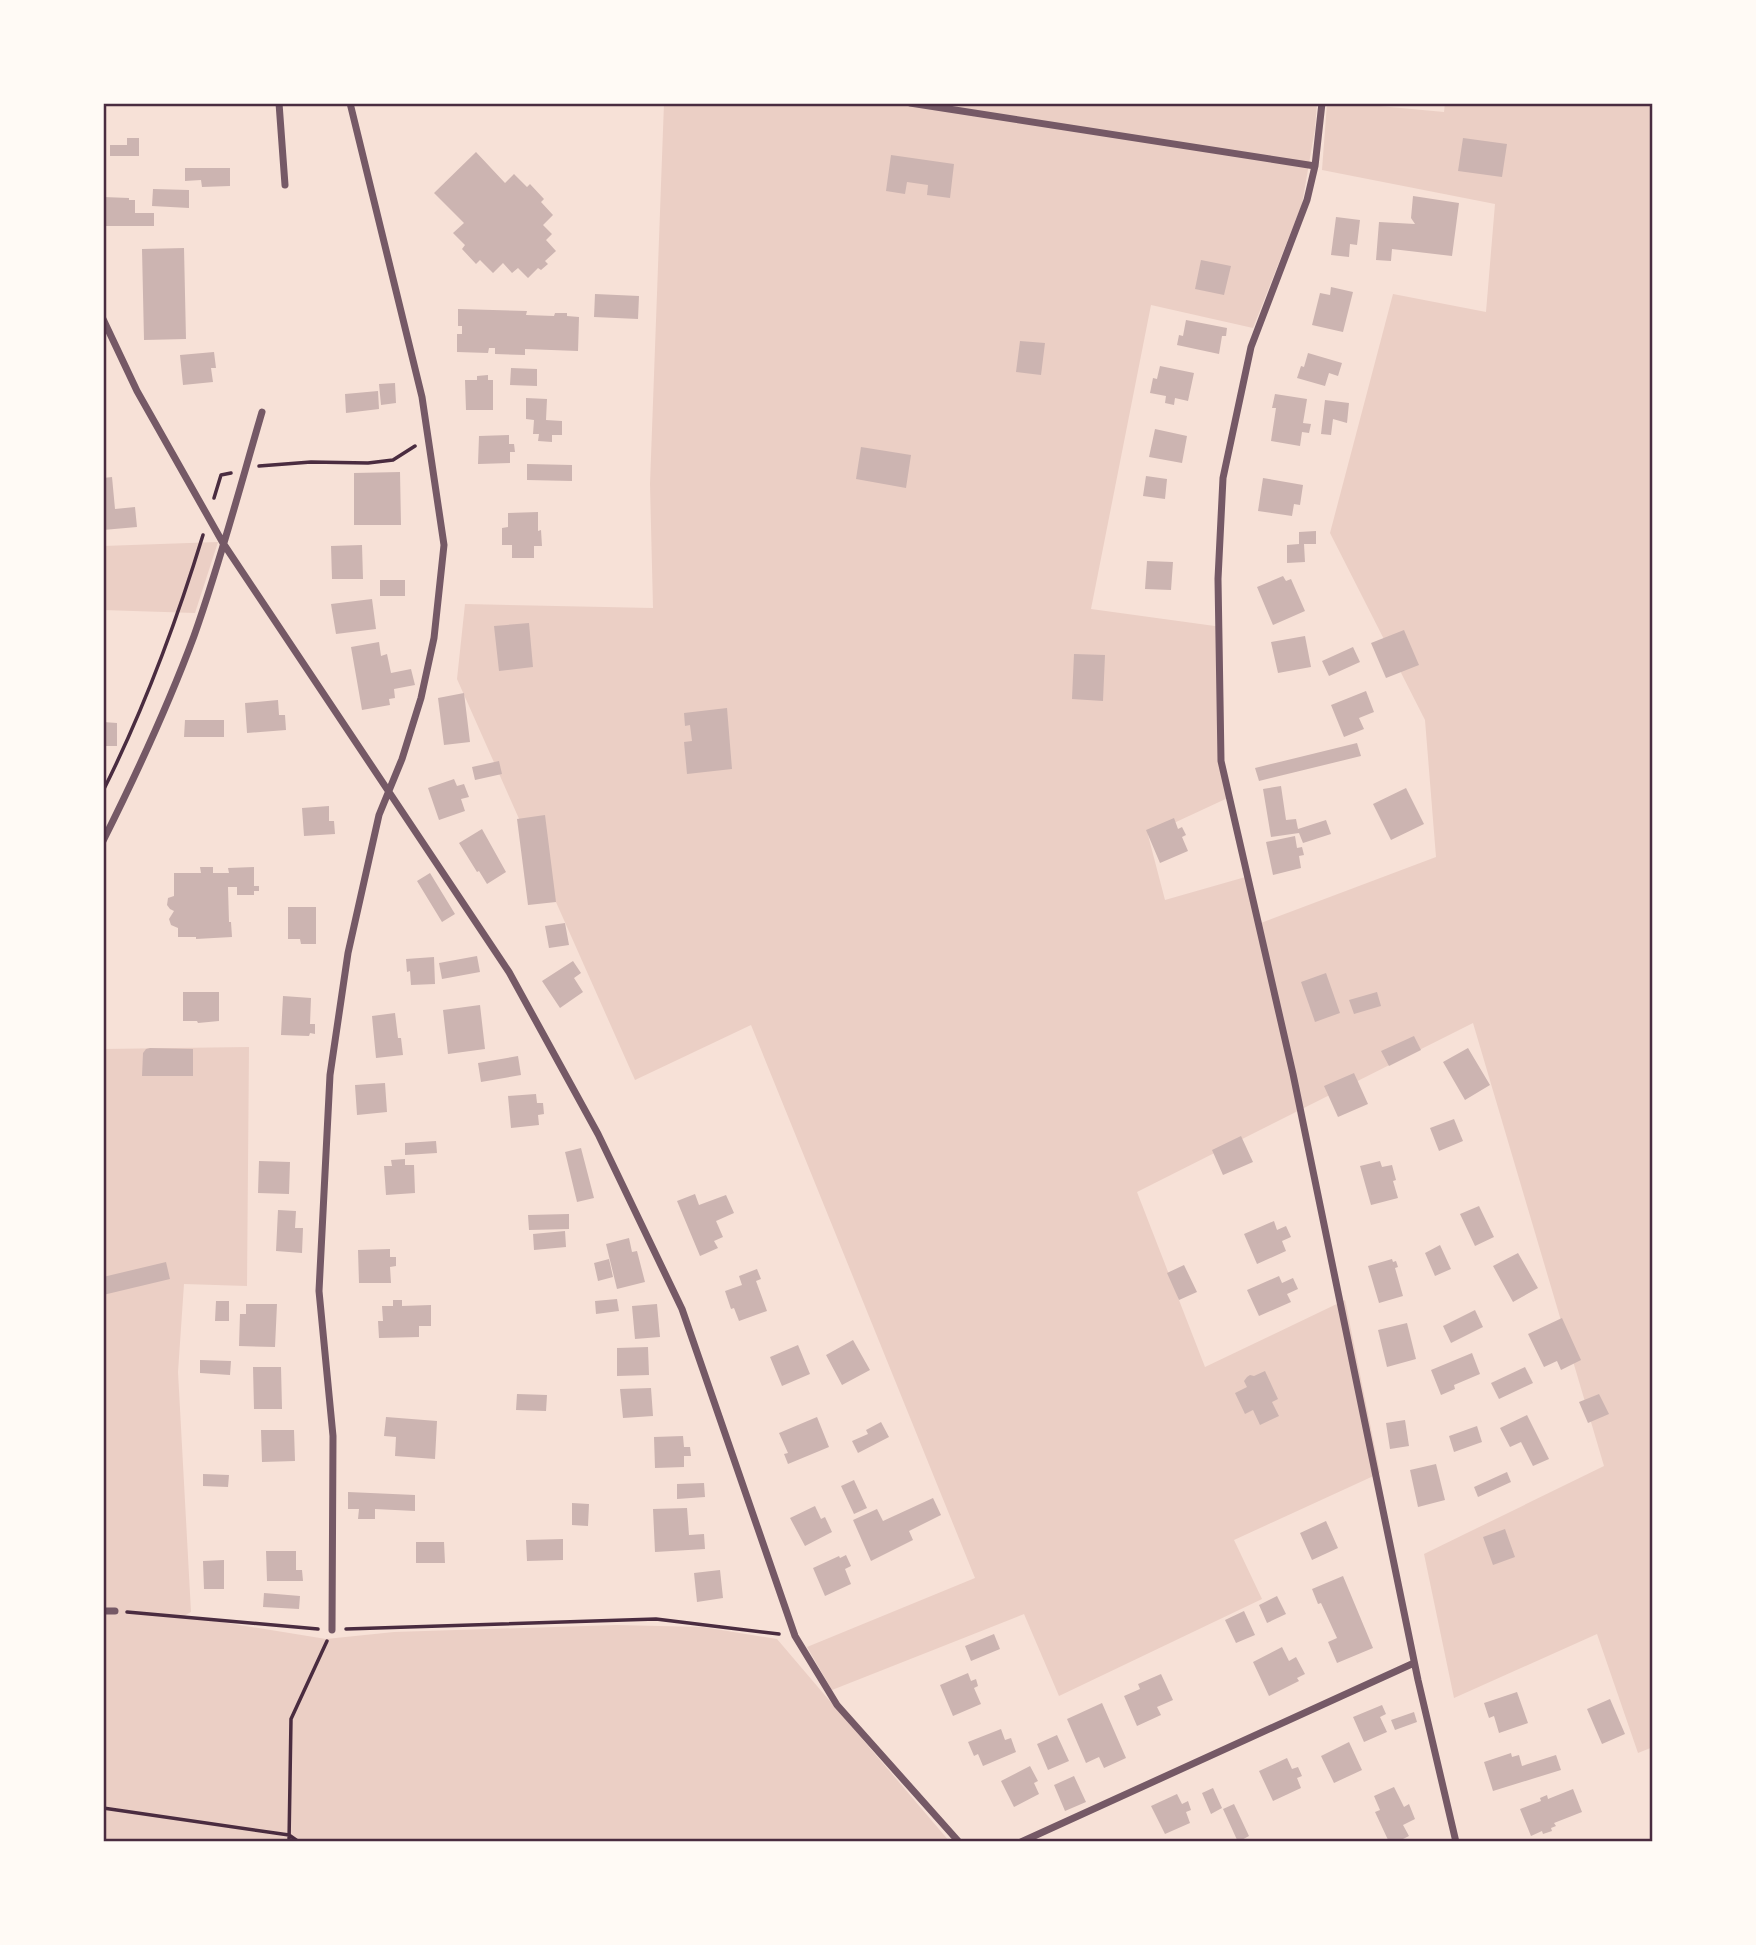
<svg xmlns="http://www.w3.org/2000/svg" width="1756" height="1945" font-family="Montserrat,sans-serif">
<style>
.green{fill:#ebcfc5}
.building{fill:#ccb4b1}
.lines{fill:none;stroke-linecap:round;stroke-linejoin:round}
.path{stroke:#4a2c40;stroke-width:3.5}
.minor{stroke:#755966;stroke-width:7}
.neatline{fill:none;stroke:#4a2c40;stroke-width:2.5}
</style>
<rect width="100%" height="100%" fill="#f7e1d7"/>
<path class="green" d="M664,103H1317L1315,129L1302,204L1253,328L1151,305L1091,609L1222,627L1224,761L1232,796L1148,835L1165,900L1249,876L1261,923L1436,857L1425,720L1330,533L1393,294L1486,312L1495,204L1322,170L1327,103H1347L1444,112L1445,103H1653V1747L1638,1753L1597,1634L1454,1698L1424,1554L1604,1466L1473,1023L1137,1192L1205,1367L1345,1300L1380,1473L1234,1540L1262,1599L1059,1696L1024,1614L832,1690L807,1647L975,1578L751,1025L635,1080L457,679L465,604L653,608L650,484Z
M218,542L195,613L103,610V546Z
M249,1047L247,1286L184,1284L178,1372L191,1612L184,1616L326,1639L394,1632L616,1625L703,1627L777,1639L950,1842H103V1049Z"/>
<path class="building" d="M127,138H139V156H110V145H127Z
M1463,138L1507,144L1502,177L1458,171Z
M476,152L505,183L514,174L527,187L530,184L544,199L541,202L553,215L543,225L552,234L546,240L556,251L545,261L548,264L541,270L538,268L528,278L518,268L512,273L503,263L493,273L480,260L476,264L462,249L465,245L453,233L464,223L434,193Z
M891,155L954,164L950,198L927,195L928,185L907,182L905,194L886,191Z
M185,168H230V186L202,187L201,180L185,181Z
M153,189L189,190V208L152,206Z
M1413,196L1459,203L1452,256L1392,249L1391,261L1376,260L1379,222L1415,224L1411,218Z
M103,197L129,198V200H135V213H154V226H103Z
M1336,217L1360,220L1357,245L1350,244L1349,257L1331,255Z
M184,248L186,339L144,340L142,249Z
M1201,260L1231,266L1224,295L1195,289Z
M1331,287L1353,292L1343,332L1312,325L1320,293L1330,295Z
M595,294L639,296L638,319L594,317Z
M458,309L527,311L526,315L554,316L555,313H567V316L579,317L578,351L525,349V355L495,354V348H489L488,353L457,352V334H462V326H458Z
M1186,320L1227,328L1226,336H1222L1219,354L1177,345L1179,335L1183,336Z
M1020,341L1045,343L1041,375L1016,372Z
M214,352L216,368H211L213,382L183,385L180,355Z
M1308,353L1342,363L1338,376L1329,373L1325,386L1297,378L1301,366L1304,367Z
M1160,366L1194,373L1188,401L1175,398L1174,405L1165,403L1166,396L1150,393L1153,378L1157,379Z
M511,368L537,369V386L510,385Z
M488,375V380H493V410H466L465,380H477V376Z
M395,383L396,403L381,405L379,384Z
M378,391L379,409L346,413L345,394Z
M1275,394L1307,399L1303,423L1311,424L1309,433L1302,432L1300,446L1271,441L1276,408H1272Z
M526,398L547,399L546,420L562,421V435H552V442L538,441L539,434H533L534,420L526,419Z
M1325,400L1349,403L1347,423L1333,419L1331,435L1321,434Z
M1155,429L1187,436L1182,463L1149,457Z
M509,435V444H514L515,452H510V463L478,464L479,436Z
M861,447L911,455L906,488L856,479Z
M527,464L572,465V481L527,480Z
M400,472L401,525H354V473Z
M1146,476L1167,479L1165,499L1143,496Z
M112,477L115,509L135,507L137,527L103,530V478Z
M1263,478L1303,485L1300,505L1294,504L1292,516L1258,511Z
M538,512V531L541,530L542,546H534V558H512V545H502V528L508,527V513Z
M1316,531V544H1304L1305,562L1287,563V545L1299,544V532Z
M362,545L363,579H332L331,546Z
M1147,561L1173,562L1171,590L1145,589Z
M1283,576L1286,581L1291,579L1305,611L1273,625L1257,587Z
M380,580H405V596H380Z
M372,599L376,629L336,634L331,604Z
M529,623L533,667L499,671L494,626Z
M1404,630L1419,665L1386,678L1371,643Z
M1305,636L1311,667L1278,673L1271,642Z
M379,642L381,656L387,654L391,673L411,669L415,685L394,689L395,698L389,699L390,705L362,710L351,647Z
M1353,647L1360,662L1329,676L1322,661Z
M1074,654L1105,655L1103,701L1072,699Z
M1366,691L1374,712L1359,718L1364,729L1344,737L1331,705Z
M464,693L470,742L444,745L438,698Z
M278,700L279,715H285L286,730L247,733L245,703Z
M727,708L732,769L687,774L684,742L692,741L690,725L685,726L684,713Z
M185,720H224V737H184Z
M103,722L117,723V746H103Z
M1357,743L1361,756L1259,781L1255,768Z
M499,761L502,774L475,780L472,767Z
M454,779L457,786L464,784L469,797L461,799L465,811L439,820L428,788Z
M1281,786L1286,820L1296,819L1298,829L1326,820L1331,834L1303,843L1299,833L1271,837L1263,789Z
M1406,788L1424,824L1391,840L1373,804Z
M329,806V821H334L335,834L304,836L302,808Z
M545,815L556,902L528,905L517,819Z
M1174,818L1178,829L1182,827L1186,835L1182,837L1188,851L1160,863L1146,830Z
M482,829L506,872L487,884L479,871L477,872L459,843Z
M1295,836L1297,848L1302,847L1304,855L1299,856L1301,868L1273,875L1266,842Z
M200,867H213V873H229L228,868L254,867V886H259V891H254V895H237V887H228L229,922H231L232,937L196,939V937H178V928L171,925L169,919L174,911L170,909L167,905L168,898L174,896V873H201Z
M430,873L455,914L442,922L417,881Z
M288,907H316V944H301L300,939H288Z
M565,923L569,945L549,948L545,926Z
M477,956L480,972L442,979L439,963Z
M434,957L435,984L411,985L410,971L407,972L406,959Z
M573,961L581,973L574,978L583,992L560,1008L542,981Z
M1326,973L1340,1013L1315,1022L1301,982Z
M183,992H219V1021L198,1023L197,1021H183Z
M1377,992L1381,1006L1354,1014L1349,1000Z
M283,996L311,998L310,1024H315V1034L310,1033L309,1036L281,1035Z
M480,1005L485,1049L448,1054L443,1010Z
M395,1013L398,1038H401L403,1055L376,1058L372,1016Z
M1414,1036L1421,1050L1389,1066L1381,1051Z
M150,1048L193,1049V1076H142L143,1053L146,1049Z
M1468,1048L1490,1085L1465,1100L1443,1062Z
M518,1056L521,1075L481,1082L478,1063Z
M1354,1073L1368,1104L1338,1117L1324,1086Z
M385,1083L387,1112L357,1115L355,1085Z
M536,1094L537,1103H543L544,1114L538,1115L539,1125L511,1128L508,1096Z
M1454,1119L1463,1141L1439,1151L1430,1128Z
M1241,1136L1253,1162L1223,1175L1212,1150Z
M436,1141L437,1153L405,1155V1143Z
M581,1148L594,1198L577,1202L565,1152Z
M405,1159V1165H414L415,1193L386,1195L384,1166H392L391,1160Z
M259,1161L290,1162L289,1194L258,1193Z
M1380,1161L1382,1167L1392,1165L1396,1180L1393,1181L1398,1198L1371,1205L1360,1166Z
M695,1194L699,1205L726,1195L734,1213L716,1221L723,1237L714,1241L718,1248L700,1256L677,1201Z
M1479,1206L1494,1237L1475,1246L1460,1214Z
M278,1210L296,1211L295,1228H303L302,1253L276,1251Z
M569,1214V1229L529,1230L528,1215Z
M1274,1221L1277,1230L1286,1226L1291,1237L1282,1241L1286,1251L1257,1264L1244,1234Z
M565,1231L566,1247L534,1250L533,1234Z
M629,1238L632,1252L637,1251L645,1282L617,1289L606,1244Z
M1440,1245L1451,1269L1435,1276L1425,1253Z
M390,1249V1257H396V1266L390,1267L391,1283H359L358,1250Z
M1518,1253L1538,1288L1513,1302L1493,1266Z
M609,1259L613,1277L598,1281L594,1263Z
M1392,1259L1393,1262L1396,1261L1398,1267L1395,1268L1403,1296L1379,1303L1368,1266Z
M166,1262L170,1279L103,1295V1277Z
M1184,1265L1197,1292L1179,1300L1167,1273Z
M757,1269L761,1279L756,1281L767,1311L739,1321L734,1308L731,1309L725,1291L742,1285L739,1276Z
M1279,1276L1282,1283L1293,1278L1298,1289L1287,1294L1291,1302L1259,1316L1247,1290Z
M617,1299L619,1311L596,1314L595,1301Z
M393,1300H402V1306L431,1305V1326H419V1337L379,1338L378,1321H383L382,1306H393Z
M216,1301H229V1321H215Z
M246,1304H277L275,1347L239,1346L240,1314H246Z
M657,1304L660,1337L635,1339L632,1306Z
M1475,1310L1483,1327L1451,1343L1443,1326Z
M1562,1318L1581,1360L1561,1370L1557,1361L1544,1367L1528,1334Z
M1407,1323L1416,1359L1387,1367L1378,1330Z
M853,1340L870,1370L842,1385L826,1355Z
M798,1345L810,1374L782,1386L770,1357Z
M648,1347L649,1375L617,1376V1348Z
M1472,1353L1480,1374L1454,1385L1455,1389L1441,1395L1431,1370Z
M200,1360L231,1361L230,1375L200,1373Z
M253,1367H281L282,1409H254Z
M1525,1367L1533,1383L1499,1399L1491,1383Z
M1265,1371L1278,1399L1272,1402L1279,1416L1260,1425L1253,1410L1245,1414L1235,1393L1247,1387L1244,1381L1247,1377L1250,1375L1254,1376Z
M651,1388L653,1416L623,1418L620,1389Z
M517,1394L547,1395L546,1411L516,1410Z
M1599,1394L1609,1414L1588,1423L1579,1402Z
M1527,1415L1549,1459L1533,1466L1521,1442L1510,1447L1500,1428Z
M386,1417L437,1421L435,1459L395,1456L396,1437L384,1436Z
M817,1417L829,1447L788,1464L784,1454L788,1453L779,1433Z
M1405,1420L1409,1446L1390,1449L1386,1423Z
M881,1422L889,1437L858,1453L852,1441L868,1434L866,1430Z
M1477,1426L1482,1442L1454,1452L1449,1436Z
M261,1430H294L295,1461L262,1462Z
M683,1436L684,1447H690L691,1456H684V1467L655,1468L654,1437Z
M1436,1464L1445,1500L1418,1507L1410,1470Z
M1507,1472L1511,1482L1478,1497L1474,1487Z
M203,1474L229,1475L228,1487L203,1486Z
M854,1480L867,1508L854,1514L841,1486Z
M704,1483L705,1497L677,1499V1484Z
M348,1492L415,1495V1511L375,1509V1519H358L359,1509H348Z
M933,1498L941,1515L909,1531L913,1540L871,1561L853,1520L877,1509L883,1521Z
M572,1503L589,1504L588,1526L572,1525Z
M815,1506L821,1519L825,1517L832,1532L805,1546L790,1518Z
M687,1508L689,1535L704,1534L705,1549L655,1552L653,1509Z
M1326,1521L1338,1548L1312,1560L1300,1533Z
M1505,1529L1515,1557L1493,1565L1483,1537Z
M563,1539V1560L527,1561L526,1540Z
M416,1542H444L445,1563H416Z
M266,1551H296V1570H302L303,1581H267Z
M846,1555L851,1566L845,1569L851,1584L825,1596L813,1568L839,1556L840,1558Z
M224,1560V1589H204L203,1561Z
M720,1570L723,1598L697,1602L694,1573Z
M1343,1576L1373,1648L1337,1663L1328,1642L1337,1638L1321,1603L1318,1604L1312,1589Z
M264,1593L300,1596L299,1609L263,1607Z
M1277,1596L1286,1614L1267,1623L1259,1605Z
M1244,1611L1255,1635L1236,1643L1225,1620Z
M994,1634L1000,1649L971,1661L965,1646Z
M1282,1647L1289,1661L1296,1657L1305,1674L1297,1678L1299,1681L1269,1696L1253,1662Z
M968,1673L971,1681L976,1679L978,1686L974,1688L981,1704L953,1716L940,1685Z
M1161,1674L1173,1700L1157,1707L1161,1715L1137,1726L1124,1696L1140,1689L1138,1684Z
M1517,1692L1528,1723L1499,1733L1494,1716L1489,1718L1484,1703Z
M1610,1699L1625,1734L1602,1744L1587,1709Z
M1102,1703L1126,1758L1104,1768L1099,1757L1086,1763L1067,1719Z
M1382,1705L1386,1714L1380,1717L1387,1732L1364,1742L1353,1717Z
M1414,1712L1417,1722L1395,1730L1391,1720Z
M1001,1729L1005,1740L1011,1738L1016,1752L983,1766L978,1754L974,1756L968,1742Z
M1057,1735L1069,1761L1048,1770L1037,1744Z
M1349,1742L1362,1770L1334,1783L1321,1756Z
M1511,1753L1512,1757L1519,1755L1522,1766L1556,1755L1561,1770L1493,1791L1484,1762Z
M1287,1758L1292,1769L1298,1767L1302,1776L1297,1778L1301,1788L1273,1801L1259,1771Z
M1030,1766L1038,1781L1034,1783L1039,1794L1014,1807L1001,1781Z
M1074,1776L1086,1802L1065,1811L1054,1785Z
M1394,1787L1404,1807L1409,1804L1415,1819L1403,1825L1409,1836L1397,1842H1389L1375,1812L1380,1810L1374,1796Z
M1213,1788L1222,1808L1211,1814L1202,1793Z
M1573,1789L1582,1812L1554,1823L1556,1826L1551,1828L1552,1831L1543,1834L1542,1831L1531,1836L1520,1809L1541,1801L1540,1798L1547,1795L1548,1799Z
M1177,1794L1182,1804L1188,1801L1191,1810L1186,1812L1190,1823L1165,1834L1151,1806Z
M1234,1804L1249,1836L1238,1842L1223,1809Z"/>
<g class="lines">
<path class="path" d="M259,466L311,462L368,463L393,460L415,446
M214,498L221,475L231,473
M103,791C143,711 177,620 203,535
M127,1612L318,1629
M346,1629L656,1619L779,1634
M103,1808L289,1835L299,1842
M289,1842L291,1719L327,1641"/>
<path class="minor" d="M279,103L285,185
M910,103L1315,166
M1322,103L1315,166L1307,200L1251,347L1223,478L1218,579L1221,761L1293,1074L1418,1680L1456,1842
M103,319L137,391L223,543L509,972L598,1134L682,1309L795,1636L837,1705L959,1842
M103,841C136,775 168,706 194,636C220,563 240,487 262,412
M103,1611H115
M332,1630L333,1436L319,1291L330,1075L348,953L379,815L402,759L421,698L434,638L444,545L422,397L350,103
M1021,1842L1414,1663"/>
</g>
<rect width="1756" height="1945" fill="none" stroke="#fffaf5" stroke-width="210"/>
<rect x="105" y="105" width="1546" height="1735" class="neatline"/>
</svg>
